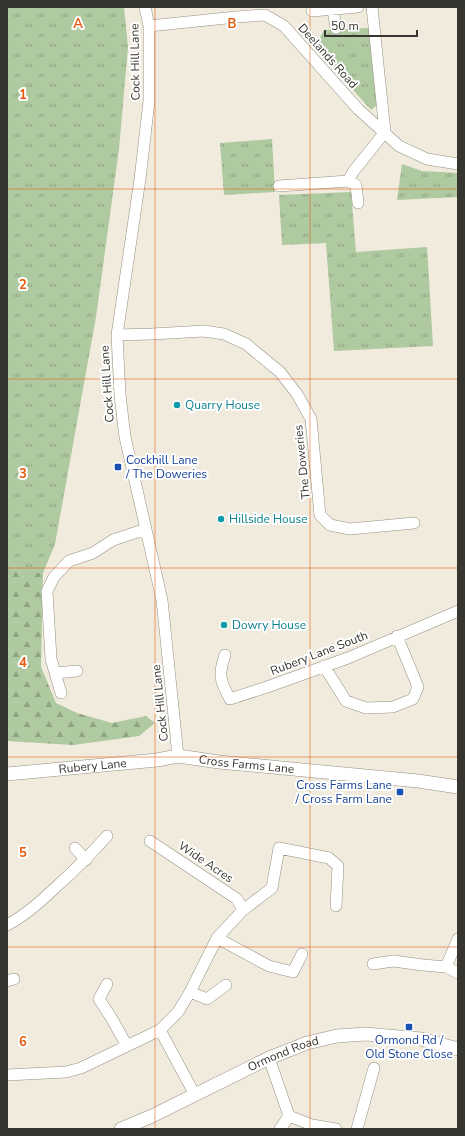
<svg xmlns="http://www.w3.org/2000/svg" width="465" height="1136" font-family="'Nunito Sans',sans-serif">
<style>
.grass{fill:url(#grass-tufts)}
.forest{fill:url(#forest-firs)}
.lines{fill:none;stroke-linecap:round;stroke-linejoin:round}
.minor-casing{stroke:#949082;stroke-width:12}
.tertiary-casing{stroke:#949082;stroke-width:14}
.minor{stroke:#fff;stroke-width:11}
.tertiary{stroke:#fff;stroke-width:13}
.grid{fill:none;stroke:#e8590c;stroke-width:1;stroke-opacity:0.55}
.culture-dot{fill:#0f9aa8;stroke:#fff;stroke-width:1.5}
.transit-dot{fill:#1a4fb4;stroke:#fff;stroke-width:1.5}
.labels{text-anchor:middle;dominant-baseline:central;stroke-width:4;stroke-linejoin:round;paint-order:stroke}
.street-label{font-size:12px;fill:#37352f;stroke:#fff}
.culture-label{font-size:12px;fill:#0d838f;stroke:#fff;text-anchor:start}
.transit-label{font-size:12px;fill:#164399;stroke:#fff;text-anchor:start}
.grid-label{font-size:13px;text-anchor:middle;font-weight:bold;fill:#e8590c;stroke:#fff;stroke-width:4;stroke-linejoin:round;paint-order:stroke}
</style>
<defs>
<pattern id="grass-tufts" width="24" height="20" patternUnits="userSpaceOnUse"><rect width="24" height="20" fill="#afc9a0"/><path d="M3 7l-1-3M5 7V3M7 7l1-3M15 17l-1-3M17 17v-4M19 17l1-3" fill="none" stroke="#8fa483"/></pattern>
<pattern id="forest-firs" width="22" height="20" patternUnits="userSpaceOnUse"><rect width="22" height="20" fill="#afc9a0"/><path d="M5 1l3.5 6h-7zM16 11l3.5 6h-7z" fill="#8fa483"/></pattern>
</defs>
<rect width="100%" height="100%" fill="#f0ebdc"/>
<path class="grass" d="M7,7H124L128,47L119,149L96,317L55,544L43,573L34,574L22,577L7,559Z
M369,28L377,105L371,110L315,47L324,30Z
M272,139L275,192L224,195L220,143Z
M402,164L422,171L458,173V197L397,200Z
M351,192L356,252L427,247L433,346L334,351L326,243L282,245L279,195Z"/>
<path class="forest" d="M7,559L22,577L34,573H43L41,667L56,703L77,713L112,723L146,716L155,723L139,736L73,745L7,741Z"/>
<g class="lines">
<defs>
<path id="minor" d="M145,7L149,26V101L140,179L117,335L120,395L125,437L162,600L178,756
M333,9L336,28
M312,11L358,7
M149,26L236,17L265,15L284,26L358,109L399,146L427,159L458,164
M279,186L348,181
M358,203L356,185L348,181L353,172L385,132L372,7
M117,335L152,334L204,331L224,334L246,344L280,372L297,394L311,419L320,515L330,525L350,529L414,523
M225,655C218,675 220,681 230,699L267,687L348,658L458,611
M324,666L346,701L366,708L393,707L413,699L418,687L397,636
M56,673L77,671
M61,693L51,659L47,591L54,577L69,561L93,553L113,540L146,529
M150,841L237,899L243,910
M75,848L86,860
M7,925C26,915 41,901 56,887C74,871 91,854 107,836
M217,938L269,966L293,972L302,954
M373,964L393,961L423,965L446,967L458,973
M446,967L458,939
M7,981L14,979
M107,984L99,999L112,1019L127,1046
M190,992L207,999L226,985
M269,1058L289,1116
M7,1075L66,1072L81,1068L160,1030
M195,1095L160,1030L178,1012L190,992L217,938L243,910L272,888L279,848L329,858L338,866L336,906
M280,1129L289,1116L312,1125L336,1129
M357,1129L374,1068"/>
<g id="tertiary">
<path id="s1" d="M7,774L157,760L178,756L219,762L418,781L458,787"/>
<path id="s2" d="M121,1129L152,1116L269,1058L307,1043L337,1036L366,1034L421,1039L458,1049"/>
</g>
</defs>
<use href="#minor" class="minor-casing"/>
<use href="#tertiary" class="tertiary-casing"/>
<use href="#minor" class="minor"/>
<use href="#tertiary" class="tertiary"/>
</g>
<path class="grid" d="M155,7V1129M310,7V1129M7,189H458M7,379H458M7,568H458M7,757H458M7,947H458"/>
<g class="culture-dot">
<circle cx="177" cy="405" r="4"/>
<circle cx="221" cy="519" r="4"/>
<circle cx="224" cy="625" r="4"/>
</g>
<g class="transit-dot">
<rect x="114" y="463" width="8" height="8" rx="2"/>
<rect x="396" y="788" width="8" height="8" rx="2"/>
<rect x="405" y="1023" width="8" height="8" rx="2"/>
</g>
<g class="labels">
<g class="street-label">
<text transform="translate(328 56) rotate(48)">Deelands Road</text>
<text transform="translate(135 62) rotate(-91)">Cock Hill Lane</text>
<text transform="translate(107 384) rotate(-94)">Cock Hill Lane</text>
<text transform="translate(302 462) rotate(-96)">The Doweries</text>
<text transform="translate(319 653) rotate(-21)">Rubery Lane South</text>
<text transform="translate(160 703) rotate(-96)">Cock Hill Lane</text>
<text stroke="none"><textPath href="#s1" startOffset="241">Cross Farms Lane</textPath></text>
<text stroke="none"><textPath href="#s1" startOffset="86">Rubery Lane</textPath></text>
<text transform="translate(206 862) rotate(34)">Wide Acres</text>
<text stroke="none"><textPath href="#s2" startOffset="179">Ormond Road</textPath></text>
</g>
<g class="culture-label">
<text x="185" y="405">Quarry House</text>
<text x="229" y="519">Hillside House</text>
<text x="232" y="625">Dowry House</text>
</g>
<g class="transit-label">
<text x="126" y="460">Cockhill Lane<tspan x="126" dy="14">/ The Doweries</tspan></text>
<text x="392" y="785" text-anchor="end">Cross Farms Lane<tspan x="392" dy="14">/ Cross Farm Lane</tspan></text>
<text x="409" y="1040" text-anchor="middle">Ormond Rd /<tspan x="409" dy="14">Old Stone Close</tspan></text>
</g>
</g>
<g class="grid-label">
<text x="78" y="28">A</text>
<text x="232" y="28">B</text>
<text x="23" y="99">1</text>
<text x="23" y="289">2</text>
<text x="23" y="478">3</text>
<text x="23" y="667">4</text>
<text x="23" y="857">5</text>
<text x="23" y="1046">6</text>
</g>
<rect width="465" height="1136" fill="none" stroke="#37352f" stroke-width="16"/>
<path d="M325 30v6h92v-6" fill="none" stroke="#37352f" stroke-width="2"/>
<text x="331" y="30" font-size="12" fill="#37352f" stroke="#ffffff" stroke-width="3" paint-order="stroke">50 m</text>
</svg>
